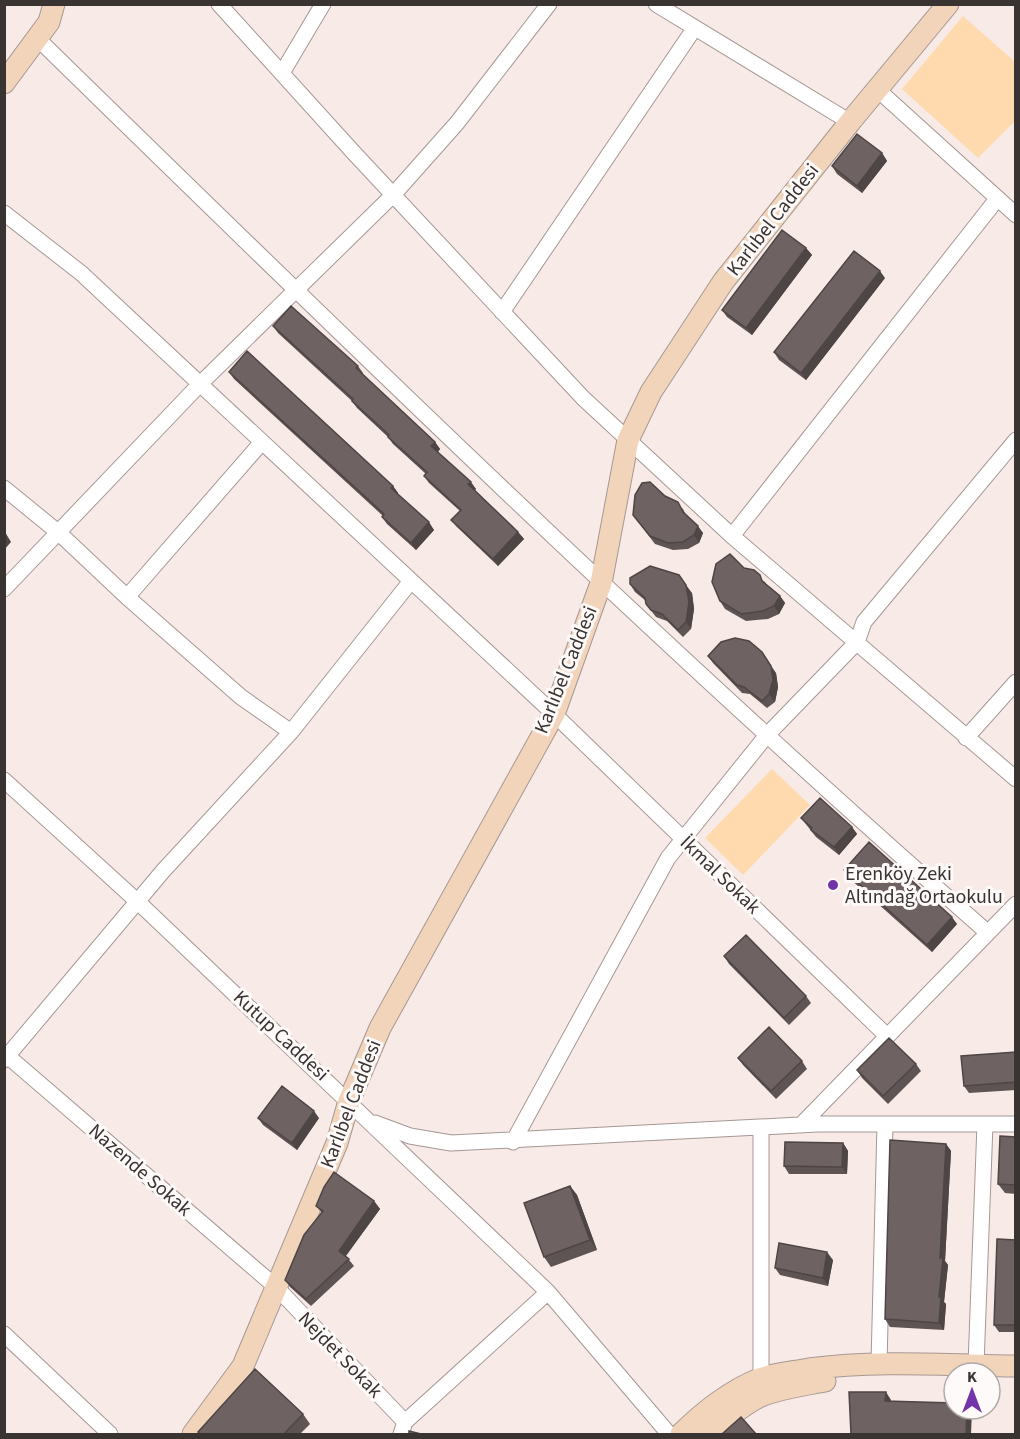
<svg xmlns="http://www.w3.org/2000/svg" width="1020" height="1439" font-family="'Source Sans 3',sans-serif">
<style>
.green{fill:#fedaae}
.lines{fill:none;stroke-linecap:round;stroke-linejoin:round}
.street-casing{stroke:#a59894;stroke-width:17}
.secondary-casing{stroke:#a59894;stroke-width:23}
.street{stroke:#fff;stroke-width:15}
.secondary{stroke:#f2d4bb;stroke-width:21}
.wall{fill:#5f5454}
.shaded-wall{fill:#4e4545}
.building{fill:#6f6262;stroke:#4e4545;stroke-width:1.5}
.poi-dot{fill:#7434a9;stroke:#fdfaf9;stroke-width:2}
.labels{text-anchor:middle;dominant-baseline:central;stroke-width:6;stroke-linejoin:round;paint-order:stroke}
.street-label{font-size:20px;fill:#393432;stroke:#fdfaf9}
.poi-label{font-size:20px;fill:#393432;stroke:#fdfaf9;text-anchor:start}
</style>
<rect width="100%" height="100%" fill="#f8eae6"/>
<path class="green" d="M963,16L1015,62V121L978,158L902,89Z
M772,769L810,805L743,875L705,838Z"/>
<g class="lines">
<defs>
<path id="street" d="M219,4L354,153L583,398L732,536L1016,779
M656,4L850,122
M37,38C348,342 660,646 987,932
M282,73L323,4
M878,90L1016,215
M4,213L81,273L554,714L886,1035
M502,312L694,29
M4,488L59,533L127,597L241,697L291,732
M732,536L997,199
M4,589L200,384L393,195L457,123L549,4
M127,597L262,442
M966,738L1016,682
M4,780L138,902L548,1292L669,1434
M4,1053L276,1287L405,1422
M4,1060L163,871L291,732L411,581
M375,1123L410,1136L451,1143L818,1124H1016
M801,1125L1016,904
M513,1142L668,858L767,735L857,642L864,622L1016,440
M4,1334L110,1434
M879,1364L885,1124
M976,1365L985,1124
M761,1386V1128
M401,1434L405,1422L548,1292"/>
<path id="secondary" d="M4,83L49,22L54,4
M193,1434L243,1366L337,1143L349,1101L380,1028L554,714L601,583L628,440L651,392L723,282L850,122L948,4
M681,1434C704,1411 728,1392 759,1379C774,1374 793,1372 809,1369C877,1360 947,1365 1016,1366
M708,1434C725,1421 741,1405 761,1396C781,1388 804,1385 825,1381"/>
</defs>
<use href="#street" class="street-casing"/>
<use href="#secondary" class="secondary-casing"/>
<use href="#street" class="street"/>
<use href="#secondary" class="secondary"/>
</g>
<path class="wall" d="M882,153L887,161L862,193L837,174L832,166Z
M806,248L812,255L752,335L727,317L722,310Z
M885,278L806,380L779,360L774,352Z
M273,326L358,366L363,373L362,374L435,442L440,449L438,452L476,489L474,490L518,532L524,539L498,566L457,527L451,520L460,511L429,483L424,476L426,474L393,444L388,437L357,408L352,401L278,333Z
M229,372L393,486L398,493L397,494L434,530L416,550L387,524L382,517L383,516L234,379Z
M665,496L683,509L686,515L703,533L699,543L688,549L673,550L655,544L633,515Z
M744,568L765,582L766,584L780,596L785,603L779,614L768,619L746,621L725,609L720,601Z
M630,584L692,593L694,609L691,629L683,637L667,621L656,617L646,604V601L635,592Z
M708,656L776,673L778,687L775,702L767,708L750,694L742,693L713,663Z
M801,818L852,827L857,834L839,855L816,837Z
M844,870L957,924L932,952L849,878Z
M724,956L806,996L811,1003L789,1025L729,964Z
M1016,1052V1090L969,1093L964,1086Z
M738,1058L802,1061L807,1069L776,1099L743,1065Z
M916,1064L921,1071L888,1104L862,1078L857,1070Z
M258,1118H319L297,1150L263,1125Z
M1016,1137V1194L1005,1193L998,1184Z
M843,1143L848,1151L847,1174H789L784,1166Z
M946,1144L951,1151L945,1261L948,1265L944,1302L946,1304L944,1330L890,1327L885,1319Z
M570,1186L577,1195L597,1250L551,1267L544,1257Z
M374,1201L380,1209L346,1256L354,1266L311,1306L290,1287L285,1280L322,1213L316,1206Z
M1016,1240V1332H999L994,1325Z
M833,1260L828,1286L780,1275L775,1268Z
M303,1414L310,1424L300,1434H199Z"/>
<path class="shaded-wall" d="M882,153L887,161L862,193L857,186Z
M806,248L812,255L752,335L746,328Z
M880,271L885,278L806,380L801,373Z
M435,442L440,449L437,453L431,446Z
M471,482L476,489L473,492L468,484Z
M393,486L398,493L396,495L391,488Z
M429,522L434,530L416,550L411,543Z
M698,526L703,533L699,543L694,535Z
M5,532L11,542L4,550Z
M518,532L524,539L498,566L493,559Z
M686,585L692,593L694,609L691,629L686,622Z
M780,596L785,603L779,614L774,606Z
M762,652L776,673L778,687L775,702L769,694Z
M852,827L857,834L839,855L834,847Z
M952,917L957,924L932,952L927,945Z
M314,1111L319,1118L297,1150L292,1143Z
M843,1143L848,1151L847,1174L842,1167Z
M946,1144L951,1151L945,1261L948,1265L944,1302L946,1304L944,1330L939,1323V1297L940,1258Z
M570,1186L577,1195L597,1250L590,1240Z
M374,1201L380,1209L344,1258L339,1251Z
M827,1252L833,1260L828,1286L823,1278Z
M886,1392L891,1400L890,1409L885,1401Z
M967,1409H971L972,1411L971,1434H966Z"/>
<path class="building" d="M857,134L882,153L857,186L832,166Z
M782,230L806,248L746,328L722,310Z
M854,251L880,271L801,373L774,352Z
M291,306L358,366L356,368L435,442L431,446L471,482L468,484L518,532L493,559L451,520L461,510L424,476L427,472L388,437L389,435L352,401L353,399L273,326Z
M247,351L393,486L391,488L429,522L411,543L382,517L384,514L229,372Z
M650,482L665,496L678,502L683,512L698,526L694,535L683,542L668,543L650,536L633,515L635,495L642,483Z
M730,554L744,568L754,570L760,575L762,581L780,596L774,606L763,611L741,614L720,601L712,582L716,564Z
M650,566L679,575L686,585L689,602L686,622L678,630L662,614L651,610L646,604L645,598L630,584V578Z
M735,638L749,641L762,652L771,666L773,680L769,694L762,701L744,687L737,685L708,656L721,642Z
M820,798L852,827L834,847L811,830L812,828L801,818Z
M869,842L952,917L927,945L844,870Z
M746,935L806,996L784,1018L724,956Z
M769,1027L802,1061L771,1091L738,1058Z
M889,1038L916,1064L883,1096L857,1070Z
M1016,1052V1082L964,1086L961,1056Z
M282,1086L314,1111L292,1143L258,1118Z
M1000,1136L1016,1137V1185L998,1184Z
M890,1140L946,1144L940,1258H943L939,1297H941L939,1323L885,1319Z
M785,1142L843,1143L842,1167L784,1166Z
M334,1172L374,1201L339,1251L349,1259L306,1299L285,1280L304,1235L323,1211L316,1206L324,1187Z
M570,1186L590,1240L544,1257L524,1203Z
M997,1239L1016,1240V1325H994Z
M779,1243L827,1252L823,1278L775,1268Z
M255,1369L303,1414L284,1434H200L198,1432Z
M849,1392H886L885,1401L954,1403V1409H967L966,1434H851Z
M741,1417L756,1434H722Z
M409,1431L421,1434H409Z"/>
<circle class="poi-dot" cx="833" cy="885" r="6"/>
<g class="labels">
<g class="street-label">
<text transform="translate(773 220) rotate(-52)">Karlıbel Caddesi</text>
<text transform="translate(566 670) rotate(-68)">Karlıbel Caddesi</text>
<text transform="translate(720 875) rotate(44)">İkmal Sokak</text>
<text transform="translate(281 1036) rotate(43)">Kutup Caddesi</text>
<text transform="translate(351 1104) rotate(-69)">Karlıbel Caddesi</text>
<text transform="translate(140 1170) rotate(41)">Nazende Sokak</text>
<text transform="translate(340 1355) rotate(46)">Nejdet Sokak</text>
</g>
<g class="poi-label">
<text x="845" y="874">Erenköy Zeki<tspan x="845" dy="23">Altındağ Ortaokulu</tspan></text>
</g>
</g>
<rect width="1020" height="1439" fill="none" stroke="#393432" stroke-width="12"/>
<g transform="translate(972 1391)"><circle r="28" fill="#fdfaf9" stroke="#afaba9" stroke-width="1.5"/>
<path d="M0-4.5L10 22L0 15L-10 22Z" fill="#7434a9"/>
<text y="-9" font-size="16" font-weight="bold" text-anchor="middle" fill="#393432">K</text>
</g>
</svg>
